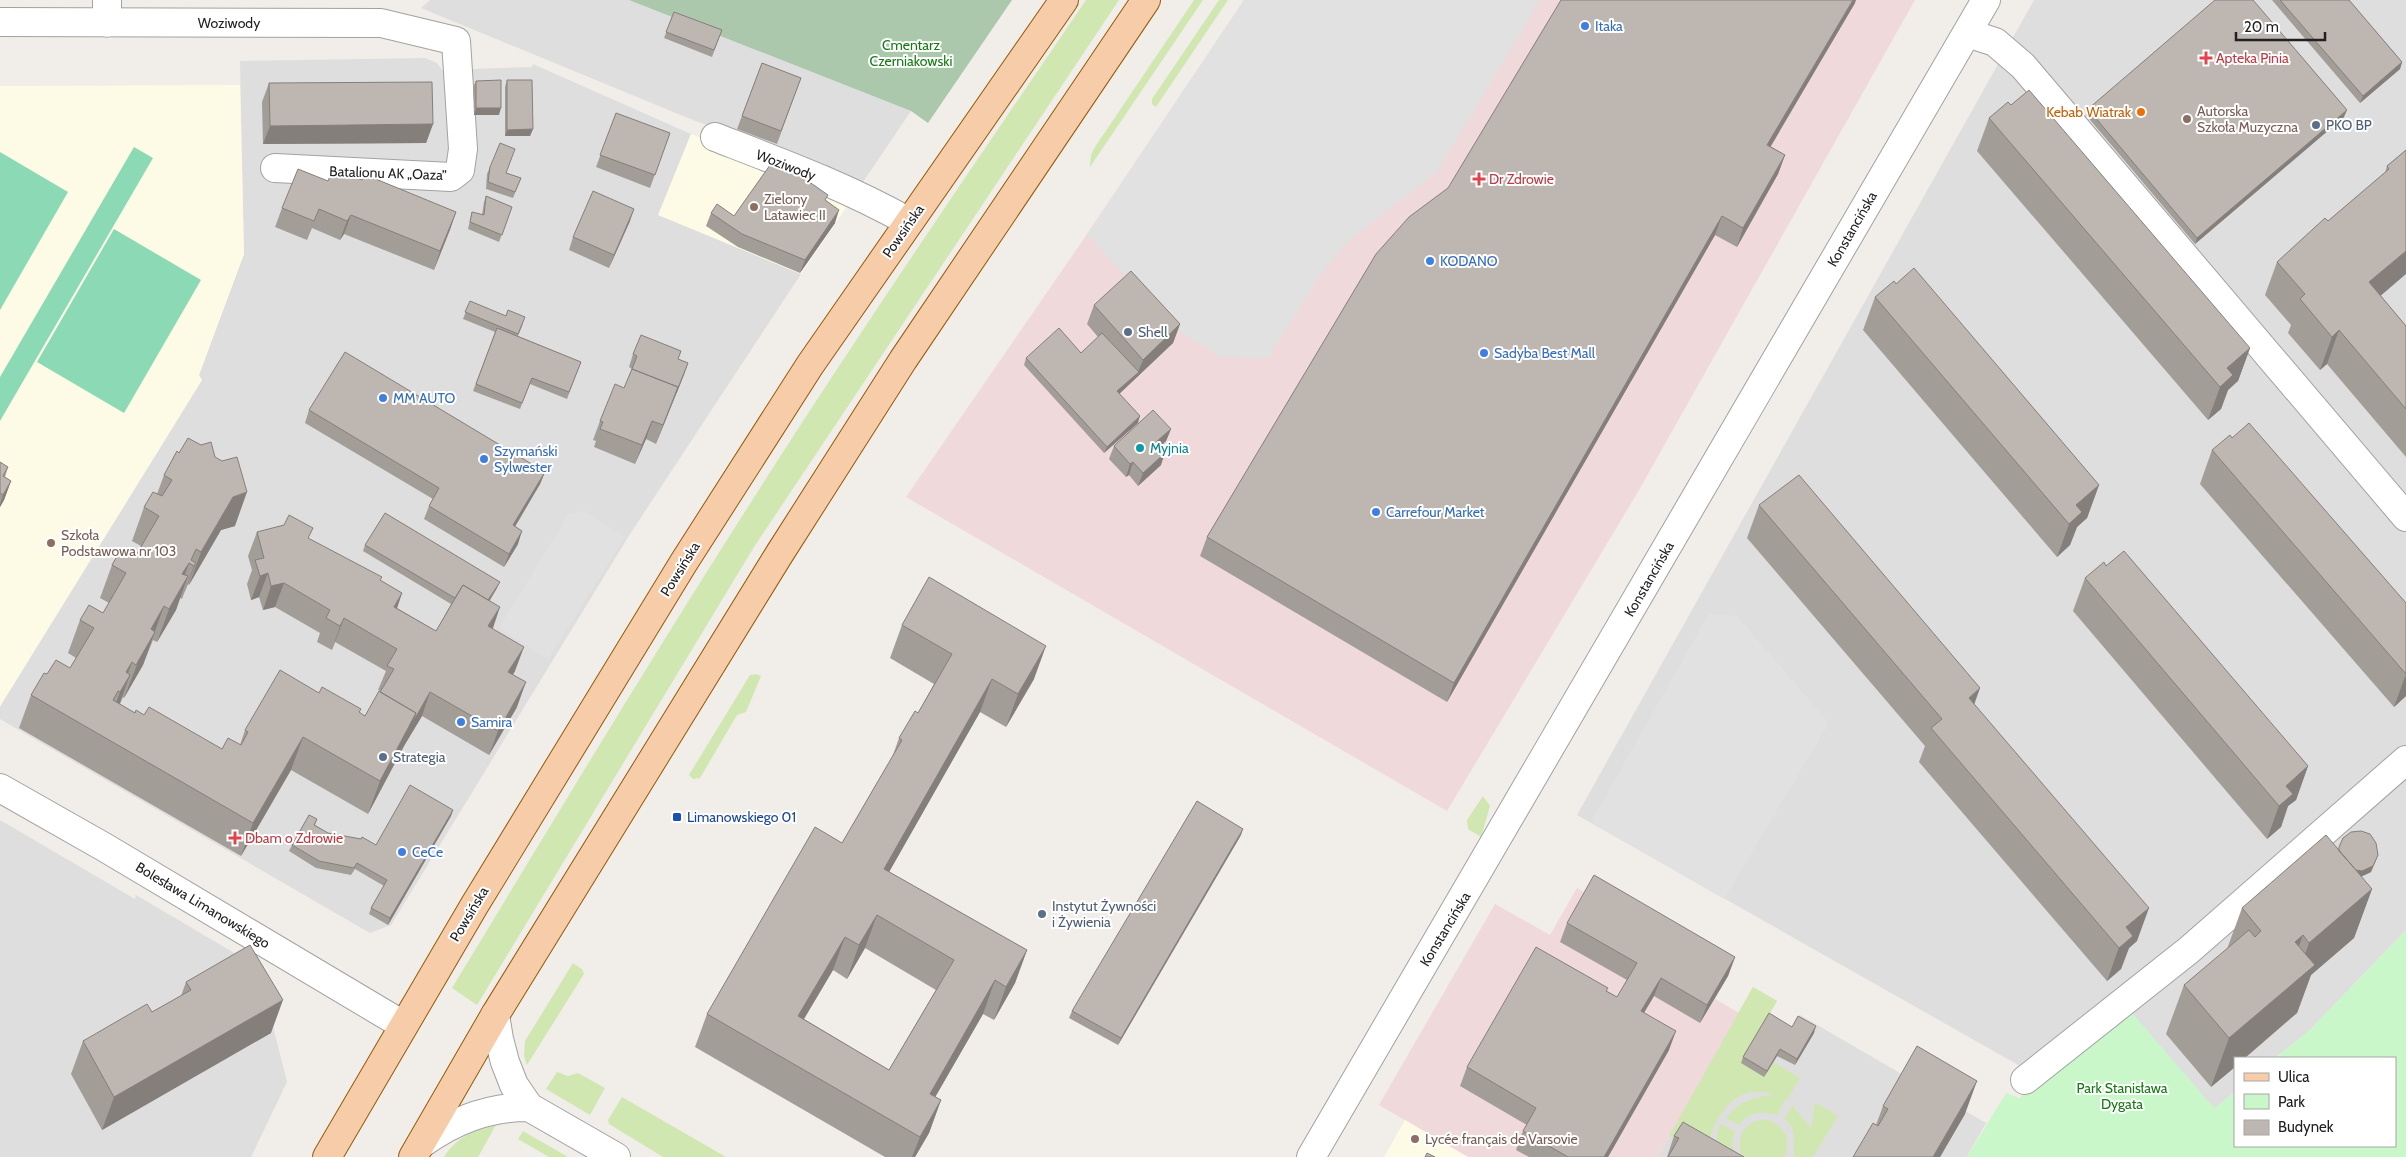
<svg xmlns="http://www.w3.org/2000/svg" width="2406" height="1157" font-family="Cabin,sans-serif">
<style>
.residential{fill:#dfdede}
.commercial{fill:#f0d9da}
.education{fill:#fdfbe5}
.grass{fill:#d1e7b2}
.cemetery{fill:#abc8ad}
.park{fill:#caf7ca}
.pitch{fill:#8cdab5}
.parking{fill:#e1e1e1}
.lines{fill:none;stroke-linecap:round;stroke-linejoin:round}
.minor-casing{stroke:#a2a2a2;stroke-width:30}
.major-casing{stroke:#945a0a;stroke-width:30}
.minor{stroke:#fff;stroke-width:28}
.major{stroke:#f6cda8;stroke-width:28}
.wall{fill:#a39d98;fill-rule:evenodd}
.shaded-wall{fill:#857f7c}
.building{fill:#beb6b1;stroke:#857f7c;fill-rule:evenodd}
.shop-dot{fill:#3f7fe0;stroke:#fff;stroke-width:2}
.health-dot{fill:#e0444e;stroke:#fff;stroke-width:2}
.food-dot{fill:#e8710a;stroke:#fff;stroke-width:2}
.education-dot{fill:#8d6e63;stroke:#fff;stroke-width:2}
.service-dot{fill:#5c6f8a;stroke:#fff;stroke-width:2}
.culture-dot{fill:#0f9aa8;stroke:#fff;stroke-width:2}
.transit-dot{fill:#1a4fb4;stroke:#fff;stroke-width:2}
.labels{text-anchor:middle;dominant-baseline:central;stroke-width:4;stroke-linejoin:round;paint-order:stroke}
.street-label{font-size:14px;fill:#212121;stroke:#fff}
.shop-label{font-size:14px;fill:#366cbe;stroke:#fff;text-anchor:start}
.park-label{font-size:14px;fill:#147b13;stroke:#fff}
.health-label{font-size:14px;fill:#be3a42;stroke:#fff;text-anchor:start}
.education-label{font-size:14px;fill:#785e54;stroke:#fff;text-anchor:start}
.food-label{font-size:14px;fill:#c56008;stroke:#fff;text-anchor:end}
.service-label{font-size:14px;fill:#4e5e75;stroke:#fff;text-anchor:start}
.culture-label{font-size:14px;fill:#0d838f;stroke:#fff;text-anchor:start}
.transit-label{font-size:14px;fill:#164399;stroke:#fff;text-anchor:start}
</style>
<rect width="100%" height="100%" fill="#f1ede8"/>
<path class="residential" d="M430,0H629L911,111L861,185L683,116L421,8Z
M2034,0H2406V930L2309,1031L2275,1058H2235V1092L2214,1109L2130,1011L2027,1070L1577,815Z
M425,58L437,63L442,70L532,67L533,64L691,134L659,215L801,274L630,534L391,925L370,933L0,719V707L202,380L199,375L244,254L240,61Z
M0,820L135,899L136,895L258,967L287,1082L251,1157H0Z
M1753,987L1777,1001L1766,1019L1790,1033L1800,1015L1986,1123L1967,1157H1658Z"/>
<path class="commercial" d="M1244,0H1915L1639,490L1447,811L906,497L1112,198Z
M1577,888L1728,976L1715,999L1739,1013L1658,1157H1468L1379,1105L1495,904L1550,935Z"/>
<path class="education" d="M240,85L244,254L199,375L202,380L0,706V86Z
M691,134L852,199L801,274L658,215Z
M1405,1120L1468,1157H1384Z"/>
<path class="grass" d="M1086,0H1119L754,547L477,1005L452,988C549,828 645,668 746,510C855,338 971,169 1086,0Z
M1194,0H1203L1090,167L1091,155L1095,147Z
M1219,0H1228L1156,107L1152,104V99Z
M756,674L761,676L746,712L737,715L700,778L693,779L689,775L750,675Z
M1483,796L1490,806L1481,837L1468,829L1467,820Z
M573,963L582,969L584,974L527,1065L524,1056L525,1041Z
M1753,987L1777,1001L1741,1063L1764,1077L1774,1062L1800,1078L1787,1100L1782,1098L1785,1100L1777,1115C1762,1110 1749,1112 1739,1125L1726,1118C1738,1102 1754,1096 1774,1095C1732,1080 1711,1122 1706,1156L1669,1136Z
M557,1072L568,1076L578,1073L605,1088L590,1115L546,1089Z
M622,1097L726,1157H663L609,1124L608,1120Z
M1815,1102L1838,1116L1813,1157H1795C1791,1144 1800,1133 1785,1119L1792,1105L1811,1128Z
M1767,1120C1784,1124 1793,1141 1784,1157H1742C1734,1138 1746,1118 1767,1120Z
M1720,1123L1735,1132L1732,1144L1736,1157H1717L1715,1143Z
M496,1125L478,1157H444C456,1138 474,1129 496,1125Z
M523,1131L568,1157H549L518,1139Z"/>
<path class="cemetery" d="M629,0H1012L928,123L911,111Z"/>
<path class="park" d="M2406,930V1157H1967L2006,1093L2019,1098L2130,1011L2214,1108L2235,1092V1146H2395V1058H2275L2309,1031Z"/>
<path class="pitch" d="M134,147L153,158L0,421V377Z
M0,152L68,192L0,310Z
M114,229L201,280L124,413L37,362Z"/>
<path class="parking" d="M1244,0H1540L1437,172L1356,235L1324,269L1268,358L1221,357L1174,328L1087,234Z
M585,511L625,537L548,659L499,628L569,514Z
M1709,614L1737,616L1829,723L1724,899L1591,822Z"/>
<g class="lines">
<defs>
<path id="minor" d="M107,0V23
M0,22L381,23L456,41L463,149L460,170L451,177L275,168
M1967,33L1995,42L2023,66L2406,517
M715,137C782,163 847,187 909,222
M0,788L104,847L403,1025
M495,1015L499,1039L505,1062L514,1085L529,1107L616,1157
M2025,1080L2189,950L2406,760
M421,1144C454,1120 488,1107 529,1107
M1311,1157L1986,0"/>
<path id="major" d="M327,1157L474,906L684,562L810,365L1064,0
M413,1157L495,1015L780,553L903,360L1146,0"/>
</defs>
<use href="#minor" class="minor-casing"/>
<use href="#major" class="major-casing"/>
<use href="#minor" class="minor"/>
<use href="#major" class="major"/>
</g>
<path class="wall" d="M2272,0H2349L2402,62L2400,69L2360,103Z
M1855,3L1770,146L1785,155L1778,174L1737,247L1715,235L1447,702L1200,556L1207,537L1448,188Z
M674,12L722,30L712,57L664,38Z
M762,63L801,78L777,144L737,129Z
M507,80L533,129L530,136H505V87Z
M476,81L499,115H474L473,87Z
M269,83L433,124L426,143L263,144L262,102Z
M2088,109L2344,117L2195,244L2086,115Z
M616,113L670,133L650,188L596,167Z
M1989,118L2250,348L2238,381L2228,390L2221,409L2208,420L1977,151Z
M2406,150L2381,296L2406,326V457L2327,364L2320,370L2288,333L2291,325L2265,295L2277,262L2328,221L2385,173L2387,166Z
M490,167L521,178L513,198L486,189L487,174Z
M362,180L456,212L434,270L344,234L340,240L312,228L307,240L275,227L282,208L328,181Z
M486,196L512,207L499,242L468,229L472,212L482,215L484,202Z
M826,200L835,223L800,273L738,247L706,226L711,213L734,216Z
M630,221L609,268L569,250L573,237Z
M1896,284L2099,485L2087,518L2077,527L2070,545L2057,557L1863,330L1875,297Z
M470,301L523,324L518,336L581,362L567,399L530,384L520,409L473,391L495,332L463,319Z
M1094,305L1180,324L1173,343L1119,394L1138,423L1104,453L1024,365L1026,358L1081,353L1098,337L1087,324Z
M633,354L678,359L688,363L656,444L646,439L635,464L594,447L596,441L593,440L600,421L624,388L632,369L629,367Z
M309,410L545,472L540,484L515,527L518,544L504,567L424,519L429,506L433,499L305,423Z
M1171,429L1166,441L1160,447L1161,465L1138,486L1129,475L1126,477L1109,459L1114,446Z
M2232,438L2406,603V696L2394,707L2200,484L2212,450Z
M177,451L235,526L221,530L189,585L188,584L183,596L182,599L180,598L176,610L157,642L153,640L143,665L124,698L123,697L120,704L135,713L144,715L222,749L240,745L245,730L319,693L361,709L359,713L365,716L381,691L378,690L386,671L335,642L332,650L317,642L320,633L275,607L263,610L259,597L251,600L247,584L252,570L248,556L257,532L309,539L402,593L397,608L436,631L451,604L363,551L365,545L497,588L490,600L492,628L515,671L513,675L517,707L489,755L422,716L404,746L368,814L291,770L241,856L19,728L31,695L47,674L70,668L76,658L68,653L80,620L103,613L109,603L100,598L112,565L135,557L141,546L132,541L144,507L157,494L164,475Z
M0,462L8,467L5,477L11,481L4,500L0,507Z
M1759,505L1974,704L2137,941L2129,948L2121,969L2107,981L1919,762L1925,746L1747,538Z
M2106,566L2308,766L2296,800L2288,806L2281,827L2267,839L2073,611L2085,578Z
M902,625L1034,679L1006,727L980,712L889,872L1027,950L1015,983L994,1020L983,1014L935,1097L941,1100L929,1133L915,1157H885L695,1047L707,1014L842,843L892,758L899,738L918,713L934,684L890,658ZM865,948L936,990L889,1070L804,1019L833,970L847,979Z
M453,810L451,816L388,925L369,914L371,908L384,886L355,869L351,875L316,868L289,851L292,845L317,819L315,825L328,833L376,845Z
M1241,835L1118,1045L1069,1018L1072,1011Z
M2343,838L2378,855L2371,872L2361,877L2372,889L2354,938L2311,975L2297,1013L2235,1058V1067L2211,1087L2166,1034L2184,985L2227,949L2242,908L2338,850Z
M1567,923L1735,957L1728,976L1700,1023L1654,996L1644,1013L1669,1050L1608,1157H1529L1516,1150L1523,1131L1527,1125L1460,1086L1467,1067L1607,991L1617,997L1627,980L1560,942Z
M186,982L271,1033L102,1130L71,1074L83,1041L152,1012L181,996Z
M1792,1027L1814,1033L1795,1065L1777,1056L1764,1077L1741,1063L1743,1057Z
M1883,1106L1965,1114L1940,1157H1853L1876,1125Z
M1674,1136L1744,1157H1667Z"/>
<path class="shaded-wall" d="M1853,0H1856L1855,3L1761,163L1767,145Z
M2402,62L2400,69L2360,103L2363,96Z
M476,108H501L499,115H474Z
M2347,110L2344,117L2195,244L2197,238Z
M433,124L426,143L263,144L270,126Z
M533,129L530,136H505L507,130Z
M1785,155L1778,174L1737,247L1743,228Z
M634,209L630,221L609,268L614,255Z
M839,210L835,223L800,273L805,260Z
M456,212L450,230L434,270L440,251Z
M351,215L344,234L340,240L347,221Z
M1722,216L1715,235L1447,702L1454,683Z
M2406,251V274L2357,316L2369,282Z
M1180,324L1173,343L1115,398L1117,391L1138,372L1143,360Z
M2339,330L2327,364L2320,370L2332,337Z
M2250,348L2238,381L2228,390L2221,409L2208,420L2227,368Z
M688,363L684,375L656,444L663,425Z
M1140,416L1138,423L1104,453L1107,447Z
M652,421L646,439L635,464L642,445Z
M1171,429L1166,441L1151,455L1156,442Z
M1165,453L1161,465L1138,486L1143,473Z
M1133,462L1129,475L1126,477L1130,464Z
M545,472L540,484L508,538L513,525Z
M11,481L4,500L0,507V504L3,495Z
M2099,485L2087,518L2077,527L2070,545L2057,557L2076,505Z
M247,492L235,526L221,530L189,585L201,552L233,497Z
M522,531L518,544L504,567L509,554Z
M189,563L178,593L188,576L176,610L157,642L182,574Z
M196,563L183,596L182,599L194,566Z
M268,573L259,597L251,600L260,576Z
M500,582L497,588L478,620L480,614Z
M284,583L275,607L263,610L271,586Z
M402,593L394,617V607Z
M164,606L143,665L124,698L151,629Z
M500,607L492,631L488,626Z
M344,618L332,650L340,626Z
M1046,646L1034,679L1006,727L1018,694Z
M524,647L515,671L499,696L508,672Z
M132,662L122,690L130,675L118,708L108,726L120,692L126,672Z
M2406,666V696L2394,707L2406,674Z
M992,679L980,712L872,902L884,869Z
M526,682L517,707L489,755L498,731Z
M1980,688L1968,722L1969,698Z
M430,692L422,716L404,746L368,814L380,781L416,713Z
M303,737L291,770L241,856L253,823Z
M2308,766L2296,800L2288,806L2281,827L2267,839L2286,786Z
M453,810L451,816L388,925L390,918Z
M1243,829L1241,835L1118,1045L1121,1038Z
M2378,855L2371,872L2360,877L2352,870Z
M2372,889L2354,938L2311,975L2297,1013L2245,1058H2235V1067L2211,1087L2229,1038L2295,982L2309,943Z
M2149,908L2137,941L2129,948L2121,969L2107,981L2126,927Z
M877,915L865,948L847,979L859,945Z
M2303,935L2285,984L2295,942Z
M845,937L833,970L786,1049L798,1016Z
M1027,950L1015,983L994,1020L1006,987Z
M1735,957L1728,976L1700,1023L1707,1005Z
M1661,978L1654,996L1634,1029L1641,1011Z
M995,980L983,1014L918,1127L930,1094Z
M283,1000L271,1033L102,1130L114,1097Z
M1816,1026L1814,1033L1795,1065L1797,1059Z
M1676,1031L1669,1050L1608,1157H1604Z
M1780,1049L1777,1056L1764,1077L1767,1071Z
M1977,1081L1965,1114L1940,1157H1933Z
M941,1100L929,1133L915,1157H912L920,1137Z"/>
<path class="building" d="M1561,0H1853L1767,145L1785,155L1743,228L1722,216L1454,683L1207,537L1376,254L1409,217L1448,188Z
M2215,0H2253L2347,110L2197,238L2088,109Z
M2280,0H2349L2402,62L2363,96Z
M674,12L722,30L714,50L666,32Z
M762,63L801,78L781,131L742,116Z
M501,80V108H476V81Z
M507,80H532L533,129L507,130Z
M432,82L433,124L270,126L269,83Z
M2029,90L2250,348L2227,368L2233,375L2220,387L1989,118L2008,102L2011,105Z
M616,113L670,133L655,175L600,155Z
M500,143L515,149L506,173L521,178L515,192L488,182L490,167Z
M2406,150V251L2369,282L2406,326V409L2339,330L2332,337L2300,299L2305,294L2277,262L2325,218L2328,221L2389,169L2387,166Z
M775,158L828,195L825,200L839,210L805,260L742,234L711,213L717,204L734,216Z
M298,169L328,181L333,169L362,180L366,175L456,212L440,251L351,215L347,221L319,209L314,221L282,208Z
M593,191L634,209L614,255L573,237Z
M486,196L512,207L502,235L470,222L472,212L484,215Z
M1914,268L2099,485L2076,505L2082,512L2069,524L1875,297L1894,281L1896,284Z
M1131,271L1180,324L1143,360L1094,305Z
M470,301L506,316L508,310L525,317L518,334L465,312Z
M497,328L581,362L569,392L532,378L522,403L476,384Z
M1059,328L1081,353L1102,333L1139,372L1117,391L1140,416L1107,447L1026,358Z
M641,335L681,351L678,359L688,363L676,393L678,387L632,369L637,356L633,354Z
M345,352L545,472L513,525L522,531L509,554L429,506L439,488L309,410Z
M632,369L678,387L663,425L652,421L642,445L600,429L603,422L600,421L615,384L624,388Z
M1153,410L1171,429L1156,442L1165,453L1143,473L1133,462L1130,464L1114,446Z
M2249,423L2406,603V674L2212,450L2230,435L2232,438Z
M188,438L201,445L211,442L215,457L222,461L237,457L247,492L233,497L201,552L196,549L191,560L196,563L194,566L189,563L182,574L188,576L169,609L164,606L151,629L155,632L136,665L132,662L126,672L130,675L120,692L118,691L113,700L135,713L136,710L144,715L149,707L222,749L228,738L241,745L248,732L245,730L280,670L319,693L322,687L361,709L359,712L365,716L379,691L416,713L380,781L303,737L253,823L31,695L44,673L47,674L56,660L70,668L94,628L80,620L89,605L103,613L126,573L112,565L121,549L135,557L159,516L144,507L153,492L162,496L172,480L164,475L177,451L179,453Z
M0,462L8,467L3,476L11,481L3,495L0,493Z
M1799,475L1980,688L1969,698L2149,908L2126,927L2133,936L2119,948L1931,728L1942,719L1759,505Z
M385,513L500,582L488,600L463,585L455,598L365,545Z
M289,515L313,528L308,538L382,577L380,580L402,593L394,607L436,631L463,585L500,607L488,626L524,647L508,672L526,682L498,731L430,692L413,722L416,713L380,692L394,669L387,666L397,649L344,618L340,626L326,618L330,610L284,583L271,586L268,573L260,576L255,560L264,558L257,532L284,525Z
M2124,551L2308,766L2286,786L2293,794L2279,806L2085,578L2104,562L2106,566Z
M929,577L1046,646L1018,694L992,679L884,869L1027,950L1006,987L995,980L930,1094L941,1100L920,1137L707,1014L815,827L842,843L902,740L899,738L915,711L918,713L952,654L902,625ZM877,915L954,960L889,1070L798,1016L845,937L859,945Z
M410,785L453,810L390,918L371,908L387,880L357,863L354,868L319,861L292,845L309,815L317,819L314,825L328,833L361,839L362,837L376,845Z
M1197,801L1243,829L1121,1038L1072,1011Z
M2361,831L2370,834L2376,843L2378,855L2373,866L2362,871L2356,870L2339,851V847L2343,838L2351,832Z
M2326,835L2372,889L2309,943L2303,935L2295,942L2315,965L2229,1038L2184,985L2249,930L2255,937L2261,931L2242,908Z
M1594,875L1735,957L1707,1005L1661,978L1641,1011L1676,1031L1604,1157H1568L1523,1131L1536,1108L1467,1067L1536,947L1608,988L1606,991L1617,997L1637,963L1567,923Z
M250,945L283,1000L114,1097L83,1041L147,1004L152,1012L191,990L186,982Z
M1769,1013L1792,1027L1798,1016L1816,1026L1797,1059L1780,1049L1767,1071L1743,1057Z
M1917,1046L1977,1081L1933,1157H1853L1873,1123L1878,1126L1888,1109L1883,1106Z
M1683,1122L1744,1157H1668L1679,1138L1674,1136Z
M1427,1153L1435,1157H1425Z"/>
<g class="shop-dot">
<circle cx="1585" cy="26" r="5"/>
<circle cx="1430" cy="261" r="5"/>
<circle cx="1484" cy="353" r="5"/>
<circle cx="383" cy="398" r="5"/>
<circle cx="484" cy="459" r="5"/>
<circle cx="1376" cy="512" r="5"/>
<circle cx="461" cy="722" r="5"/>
<circle cx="402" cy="852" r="5"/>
</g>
<g class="health-dot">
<path d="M2203.5 50.5h5v5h5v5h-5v5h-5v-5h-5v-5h5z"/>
<path d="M1476.5 171.5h5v5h5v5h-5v5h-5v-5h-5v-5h5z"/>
<path d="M232.5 830.5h5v5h5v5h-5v5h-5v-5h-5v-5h5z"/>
</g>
<circle class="food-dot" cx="2141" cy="112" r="5"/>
<g class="education-dot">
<circle cx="2187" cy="119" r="5"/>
<circle cx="754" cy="207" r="5"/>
<circle cx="51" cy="543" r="5"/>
<circle cx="1415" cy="1139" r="5"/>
</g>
<g class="service-dot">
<circle cx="2316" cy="125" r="5"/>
<circle cx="1128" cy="332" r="5"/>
<circle cx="383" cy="757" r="5"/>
<circle cx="1042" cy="914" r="5"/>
</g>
<circle class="culture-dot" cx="1140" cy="448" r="5"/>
<rect class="transit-dot" x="672" y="812" width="10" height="10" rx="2.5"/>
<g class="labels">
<g class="street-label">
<text x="229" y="23">Woziwody</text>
<text transform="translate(786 165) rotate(21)">Woziwody</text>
<text transform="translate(388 173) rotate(2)">Batalionu AK „Oaza”</text>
<text transform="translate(1852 229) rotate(-60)">Konstancińska</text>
<text transform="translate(903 231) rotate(-55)">Powsińska</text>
<text transform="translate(680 569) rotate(-58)">Powsińska</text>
<text transform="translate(1649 579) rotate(-60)">Konstancińska</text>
<text transform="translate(203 905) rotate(31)">Bolesława Limanowskiego</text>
<text transform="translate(469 914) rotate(-59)">Powsińska</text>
<text transform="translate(1445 929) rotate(-59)">Konstancińska</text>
</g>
<g class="shop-label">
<text x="1595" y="26">Itaka</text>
<text x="1440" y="261">KODANO</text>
<text x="1494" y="353">Sadyba Best Mall</text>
<text x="393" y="398">MM AUTO</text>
<text x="494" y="451">Szymański<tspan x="494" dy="16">Sylwester</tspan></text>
<text x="1386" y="512">Carrefour Market</text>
<text x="471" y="722">Samira</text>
<text x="412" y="852">CeCe</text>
</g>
<g class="park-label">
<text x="911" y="45">Cmentarz<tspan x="911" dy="16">Czerniakowski</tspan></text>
<text x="2122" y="1088">Park Stanisława<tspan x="2122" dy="16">Dygata</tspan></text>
</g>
<g class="health-label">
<text x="2216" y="58">Apteka Pinia</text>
<text x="1489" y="179">Dr Zdrowie</text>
<text x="245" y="838">Dbam o Zdrowie</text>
</g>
<g class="education-label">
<text x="2197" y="111">Autorska<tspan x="2197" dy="16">Szkoła Muzyczna</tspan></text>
<text x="764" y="199">Zielony<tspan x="764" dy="16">Latawiec II</tspan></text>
<text x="61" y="535">Szkoła<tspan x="61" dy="16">Podstawowa nr 103</tspan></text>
<text x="1425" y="1139">Lycée français de Varsovie</text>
</g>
<g class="food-label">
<text x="2131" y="112">Kebab Wiatrak</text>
</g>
<g class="service-label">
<text x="2326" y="125">PKO BP</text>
<text x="1138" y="332">Shell</text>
<text x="393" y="757">Strategia</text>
<text x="1052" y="906">Instytut Żywności<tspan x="1052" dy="16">i Żywienia</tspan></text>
</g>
<g class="culture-label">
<text x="1150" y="448">Myjnia</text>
</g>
<g class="transit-label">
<text x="687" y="817">Limanowskiego 01</text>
</g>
</g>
<rect x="2234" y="1057" width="162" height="90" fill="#ffffff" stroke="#a6a6a6"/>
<rect x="2244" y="1073" width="25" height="8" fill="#f6cda8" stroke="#a6a6a6"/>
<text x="2278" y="1082" font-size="15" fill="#212121">Ulica</text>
<rect x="2244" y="1094" width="25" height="15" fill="#caf7ca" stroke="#a6a6a6"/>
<text x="2278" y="1107" font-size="15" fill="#212121">Park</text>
<rect x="2244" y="1120" width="25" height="15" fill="#beb6b1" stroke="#a6a6a6"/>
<text x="2278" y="1132" font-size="15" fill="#212121">Budynek</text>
<path d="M2236 32v8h89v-8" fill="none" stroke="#212121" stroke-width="2.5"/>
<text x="2244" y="32" font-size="15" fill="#212121" stroke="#ffffff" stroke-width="4" paint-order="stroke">20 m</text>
</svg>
